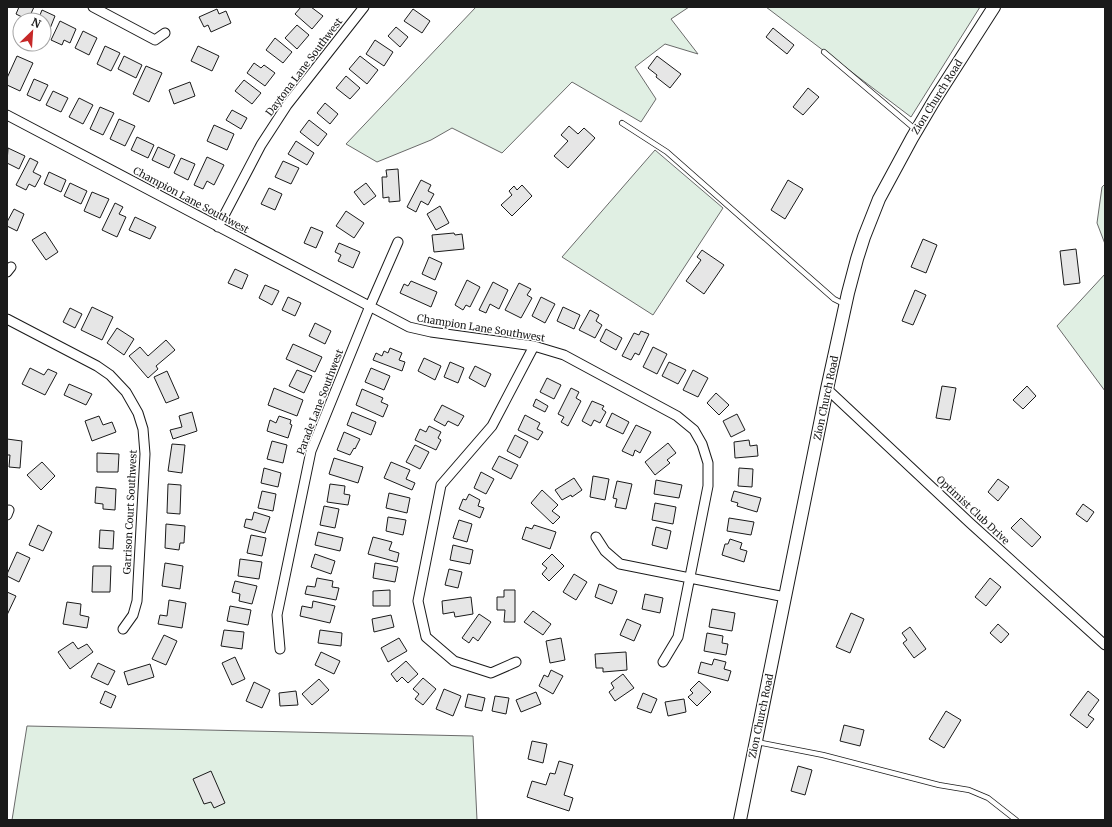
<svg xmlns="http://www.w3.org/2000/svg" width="1112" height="827" font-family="Merriweather,serif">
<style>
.green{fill:#e0efe3;stroke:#6a6a6a}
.building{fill:#e6e6e6;stroke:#1a1a1a}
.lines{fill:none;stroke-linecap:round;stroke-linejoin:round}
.service-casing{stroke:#1a1a1a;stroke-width:6}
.minor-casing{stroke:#1a1a1a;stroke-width:11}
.tertiary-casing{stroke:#1a1a1a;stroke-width:14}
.service{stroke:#fff;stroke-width:4.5}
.minor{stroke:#fff;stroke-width:9}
.tertiary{stroke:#fff;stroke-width:12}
.labels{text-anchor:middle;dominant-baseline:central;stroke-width:3;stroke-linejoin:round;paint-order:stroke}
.street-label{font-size:10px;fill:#1a1a1a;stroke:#fff}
</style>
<rect width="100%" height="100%" fill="#fff"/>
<path class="green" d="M476,7H689L671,19L698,54L665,44L635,67L656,99L641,122L572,82L502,153L452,128L431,140L377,162L346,144Z
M766,7H980L911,117Z
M655,150L723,208L653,315L562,257Z
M1105,184V244L1097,223L1102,187Z
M1105,274V391L1057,326Z
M27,726L473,736L477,820H12Z"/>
<path class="building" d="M19,7H34L28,20L16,14Z
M301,7H311L323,16L312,29L295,14Z
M217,9L219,14L226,11L231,23L211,32L208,25L204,27L199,17Z
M413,9L430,21L422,33L404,21Z
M42,10L55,16L49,31L44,28V20H38Z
M60,21L76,29L70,43L64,40L62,45L51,40Z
M297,25L309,35L297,49L285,38Z
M396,27L408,37L400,47L388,36Z
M773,28L794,45L787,54L766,37Z
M83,31L97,38L89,55L75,48Z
M275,38L292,52L283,63L266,50Z
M375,40L393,52L384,66L366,54Z
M105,46L120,53L111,71L97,64Z
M198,46L219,56L212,71L191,61Z
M17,56L33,63L20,91L7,85V78Z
M124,56L142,65L136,78L118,69Z
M360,56L378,70L367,84L349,69Z
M657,56L681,74L670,88L656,77L657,75L648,68Z
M254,63L261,68L264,65L275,73L265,86L247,73Z
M146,66L162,73L149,102L133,94Z
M346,76L360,88L350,99L336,88Z
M34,79L48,85L40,101L27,95Z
M244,80L261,93L252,104L235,91Z
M190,82L195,96L174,104L169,90Z
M808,88L819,97L803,115L793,107Z
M53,91L68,98L61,112L46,105Z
M79,98L93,105L83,124L69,117Z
M325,103L338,114L330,124L317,113Z
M100,107L114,113L103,135L90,129Z
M232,110L247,118L241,129L226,120Z
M119,119L135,126L125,146L110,139Z
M309,120L327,134L318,146L300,132Z
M214,125L234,134L227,150L207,141Z
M569,126L578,134L584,128L595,138L568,168L554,156L568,141L561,135Z
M137,137L154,145L148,158L131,150Z
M296,141L314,153L307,165L288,154Z
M158,147L175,155L169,168L152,160Z
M8,148L25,156L19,169L7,163Z
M207,157L224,165L214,185L207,181L203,189L194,185Z
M30,158L38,162L33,172L41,176L35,187L29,184L26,190L16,185Z
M181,158L195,164L188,180L174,173Z
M283,161L299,168L291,184L275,177Z
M398,169L400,201L389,202V197L383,198L382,177H387L386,170Z
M49,172L66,180L61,192L44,184Z
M421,180L431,185L428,191L434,194L428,205L421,201L416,212L407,207Z
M788,180L803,189L785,219L771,210Z
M70,183L87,191L81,204L64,196Z
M366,183L376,196L364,205L354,192Z
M522,185L532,196L512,216L501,205L512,195L509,191L514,186L517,190Z
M269,188L282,194L275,210L261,204Z
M92,192L109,199L100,218L84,211Z
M115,203L123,207L119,214L126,217L117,237L102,230Z
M440,206L449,223L436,230L427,214Z
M14,209L24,214L17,231L7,226V222Z
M346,211L364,223L354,238L336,226Z
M135,217L156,227L150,239L129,230Z
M311,227L323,232L316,248L304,243Z
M45,232L58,252L46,260L32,240Z
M454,233L455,235L462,234L464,249L434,252L432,235Z
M923,239L937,245L926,273L911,267Z
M339,243L360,252L353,268L338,261L341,255L335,252Z
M1076,249L1080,283L1064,285L1060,251Z
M702,250L724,265L704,294L686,281L701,260L697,257Z
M429,257L442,263L435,280L422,274Z
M235,269L248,275L242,289L228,283Z
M467,280L480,287L470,307L466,305L463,310L455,305Z
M411,281L437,292L431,307L400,293L404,284L408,286Z
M493,282L508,290L499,309L490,304L486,313L479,310Z
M519,283L531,289L527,295L532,298L521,318L505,310Z
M265,285L279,291L272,305L259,298Z
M915,290L926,295L913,325L902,321Z
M288,297L301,303L295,316L282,310Z
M541,297L555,304L545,323L532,316Z
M92,307L113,317L102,340L81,330Z
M563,307L580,315L574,329L557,321Z
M70,308L82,314L75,328L63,322Z
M590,310L599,315L596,321L602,325L595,338L579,330Z
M315,323L331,331L325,344L309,336Z
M117,328L134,339L124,355L107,343Z
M606,329L622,338L616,350L600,341Z
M641,331L649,334L639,355L635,353L631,360L622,356L634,333L639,335Z
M166,340L175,350L156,366L158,369L148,378L129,356L140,347L148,356Z
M293,344L322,357L315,372L286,359Z
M653,347L667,354L657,374L643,367Z
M390,348L402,353L399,360L405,362L402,371L373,360L376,353L382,356L384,351L388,353Z
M424,358L441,366L435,380L418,371Z
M450,362L464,368L458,383L444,377Z
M669,362L686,370L678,384L662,376Z
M475,366L491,374L485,387L469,378Z
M30,368L44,375L48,369L57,373L45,395L22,384Z
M371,368L390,376L384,390L365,382Z
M297,370L312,376L304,393L289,386Z
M693,370L708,378L698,397L683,390Z
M167,371L179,398L166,403L154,377Z
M547,378L561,385L554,399L540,392Z
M69,384L92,394L86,405L64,395Z
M942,386L956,388L950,420L936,418Z
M1027,386L1036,396L1023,409L1013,400Z
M274,388L303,400L297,416L268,405Z
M571,388L579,392L576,398L581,401L568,426L561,422L564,417L558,414Z
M362,389L383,398L381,402L388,405L383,417L356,405Z
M716,393L729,405L719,415L707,403Z
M536,399L548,406L545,412L533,406Z
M592,401L604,406L602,409L606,412L600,423L594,420L591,426L582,421Z
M442,405L464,416L458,426L448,421L445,426L434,420Z
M192,412L197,431L173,439L170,430L182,427L179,416Z
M352,412L376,422L371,435L347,425Z
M612,413L629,422L623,434L606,426Z
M737,414L745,430L731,437L723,421Z
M525,415L540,423L537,429L543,432L538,440L518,430Z
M99,416L103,425L112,422L116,432L92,441L85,421Z
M279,416L291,420L290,424L292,425L288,438L267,431L270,420L276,423Z
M636,425L651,432L640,453L635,450L633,456L622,451Z
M429,426L441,432L438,438L441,440L436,450L415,440L420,429L426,432Z
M344,432L360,439L355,449L354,448L350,455L337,450Z
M515,435L528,442L520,458L507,451Z
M7,439L22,441L20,468L9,467L10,455H7Z
M749,440L750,446L757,445L758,456L735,458L734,442Z
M272,441L287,445L283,463L267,459Z
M668,443L676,453L667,460L670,463L655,475L645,462Z
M172,444L185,445L182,473L168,471Z
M415,445L429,452L420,469L406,462Z
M97,453L119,454L118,472H97Z
M499,456L518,465L511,479L492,469Z
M334,458L363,467L358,483L329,474Z
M42,462L55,476L41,490L27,475Z
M391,462L410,470L406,479L415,483L412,490L384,478Z
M264,468L281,473L278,487L261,483Z
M739,468L753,469L752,487L738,486Z
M481,472L494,479L486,494L474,488Z
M593,476L609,479L605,500L590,497Z
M574,478L582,490L572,497L571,495L562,500L555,490Z
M998,479L1009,487L998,501L988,492Z
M656,480L682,485L679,498L654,494Z
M617,481L632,484L626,509L615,507L617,499L613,498Z
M168,484L181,485L180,514L167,513Z
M330,484L345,486L344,494L350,495L348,505L327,502Z
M96,487L116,489L115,510L103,509V504L95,503Z
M542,490L558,505L552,511L560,517L553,524L531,503Z
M262,491L276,494L273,511L258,508Z
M734,491L761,498L757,512L737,506L738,503L731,501Z
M389,493L410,498L407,513L386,508Z
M469,494L480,500L478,506L484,508L480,518L459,509L463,499L466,500Z
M655,503L676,507L673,524L652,520Z
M1083,504L1094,512L1087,522L1076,514Z
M324,506L339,509L335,528L320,525Z
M254,512L270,517L265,533L244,527L246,519L252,520Z
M388,517L406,520L403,535L386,531Z
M729,518L754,522L751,535L727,531Z
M1021,518L1041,537L1032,547L1011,528Z
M459,520L472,524L467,542L453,538Z
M166,524L185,526L184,543H180L179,550L165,548Z
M38,525L52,532L43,551L29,545Z
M534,525L556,532L550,549L522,539L526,527L532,529Z
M656,527L671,531L667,549L652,545Z
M100,530L114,531L113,549L99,548Z
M318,532L343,538L340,551L315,545Z
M251,535L266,538L262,556L247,553Z
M373,537L392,542L389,550L399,553L397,562L368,554Z
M730,539L742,543L740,549L747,551L744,562L722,555L725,544H728Z
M453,545L473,550L470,564L450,560Z
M17,552L30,558L19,582L7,576V574Z
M315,554L335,561L331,574L311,567Z
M552,554L564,566L549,581L542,574L547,568L542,564Z
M240,559L262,562L259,579L238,576Z
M165,563L183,566L180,589L162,586Z
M375,563L398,567L395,582L373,578Z
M93,566H111L110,592H92Z
M449,569L462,572L458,588L445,585Z
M574,574L587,582L576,600L563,592Z
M317,578L333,581L332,587L339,588L336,600L305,594L307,586L315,587Z
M990,578L1001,587L986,606L975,597Z
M235,581L257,586L252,604L239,601L240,594L232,592Z
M599,584L617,591L612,604L595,597Z
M390,590V606H373V591Z
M504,590H515V622H504L505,610H497V597H504Z
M7,592L16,596L7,615Z
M645,594L663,598L660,613L642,609Z
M471,597L473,614L455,617L454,612L443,614L442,601Z
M169,600L186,603L182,628L158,624L160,615L167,616Z
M313,601L335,606L330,623L300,616L302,606L312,608Z
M67,602L81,604L80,615L89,617L87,628L63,624Z
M230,606L251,610L248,625L227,621Z
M712,609L735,613L732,631L709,627Z
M533,611L551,624L543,635L524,622Z
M851,613L864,619L850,653L836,647Z
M479,614L491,622L478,641L473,637L469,643L462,638Z
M391,615L394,627L374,632L372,619Z
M627,619L641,625L634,641L620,635Z
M998,624L1009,634L1001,643L990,633Z
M910,627L926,649L914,658L903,643L907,640L902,633Z
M224,630L244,632L242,649L221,646Z
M320,630L342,633L341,646L318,643Z
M707,633L723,636L722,643L728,644L726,655L704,651Z
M164,635L177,641L166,665L152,659Z
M399,638L407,651L388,662L381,648Z
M561,638L565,660L550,663L546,641Z
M73,642L78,649L87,644L93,652L70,669L58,652Z
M321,652L340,661L334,674L315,665Z
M626,652L627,670L603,672V668H596L595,654Z
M235,657L245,679L232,685L222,663Z
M714,659L726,662L724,669L731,671L728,681L698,673L701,662L712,665Z
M406,661L418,674L408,683L402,677L397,682L391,674Z
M98,663L115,671L108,685L91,677Z
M150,664L154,677L128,685L124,672Z
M551,670L563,676L553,694L539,686L544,675L548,677Z
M623,674L634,688L615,701L609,692L614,688L611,683Z
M423,678L436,689L423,705L415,699L419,694L413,689Z
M319,679L329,690L312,705L302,694Z
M699,681L711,692L697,706L688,697L693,693L690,690Z
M254,682L270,690L262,708L246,701Z
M444,689L461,696L453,716L436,709Z
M105,691L116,696L111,708L100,703Z
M296,691L298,705L280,706L279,693Z
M1088,691L1099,700L1088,715L1094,719L1087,728L1070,715Z
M536,692L541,704L521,712L516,700Z
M643,693L657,699L651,713L637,708Z
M468,694L485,698L482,711L465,707Z
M495,696L509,698L506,714L492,711Z
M684,699L686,712L668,716L665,702Z
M946,711L961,720L944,748L929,739Z
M844,725L864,730L860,746L840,741Z
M532,741L547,744L543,763L528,759Z
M559,761L573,765L564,795L573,798L569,811L527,797L532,781L546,785L550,773L555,774Z
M798,766L812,770L805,795L791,791Z
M211,771L225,803L214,808L211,802L204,804L193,779Z"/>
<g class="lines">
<defs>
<path id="service" d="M824,52L916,130
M622,123L667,152L834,299L844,304
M757,742L823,755L939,785L969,790L988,798L1016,820"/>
<path id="minor" d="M93,7L155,40L165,33
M7,115L409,327L431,332L534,346L564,355L677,416L694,430L702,444L708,463V486L678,637L663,662
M218,227L261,145L287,105L364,7
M7,272L11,267
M7,319L97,366L110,375L126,392L138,413L143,429L145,454L137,601L133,615L123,629
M827,389L970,523L1105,645
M7,515L9,510
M596,537L605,551L620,564L785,597
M280,649L277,615L311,451L370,306L398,242
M516,662L491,673L454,661L426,637L418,601L441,485L492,426L534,346"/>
<path id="tertiary" d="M740,820L827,389L848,293L857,259L864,237L879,199L912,138L935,99L994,7"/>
</defs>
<use href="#service" class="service-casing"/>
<use href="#minor" class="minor-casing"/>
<use href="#tertiary" class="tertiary-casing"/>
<use href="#service" class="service"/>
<use href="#minor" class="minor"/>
<use href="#tertiary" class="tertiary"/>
</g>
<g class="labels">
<g class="street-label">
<text transform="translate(304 67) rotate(-53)">Daytona Lane Southwest</text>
<text transform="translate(937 97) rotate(-58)">Zion Church Road</text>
<text transform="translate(191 200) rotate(28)">Champion Lane Southwest</text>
<text transform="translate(481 328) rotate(9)">Champion Lane Southwest</text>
<text transform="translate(826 398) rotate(-78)">Zion Church Road</text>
<text transform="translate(320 402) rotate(-69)">Parade Lane Southwest</text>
<text transform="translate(973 510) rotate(43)">Optimist Club Drive</text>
<text transform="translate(130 512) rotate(-87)">Garrison Court Southwest</text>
<text transform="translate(761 716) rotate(-78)">Zion Church Road</text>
</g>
</g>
<rect width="1112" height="827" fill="none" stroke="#1a1a1a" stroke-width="16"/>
<g transform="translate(32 32) rotate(25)"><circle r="19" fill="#ffffff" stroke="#a3a3a3"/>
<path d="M0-3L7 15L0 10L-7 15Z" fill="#c62828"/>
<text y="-6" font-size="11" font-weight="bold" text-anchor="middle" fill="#1a1a1a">N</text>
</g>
</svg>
